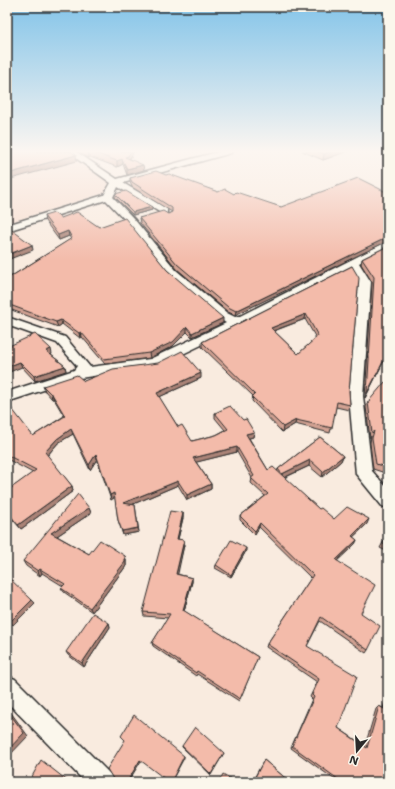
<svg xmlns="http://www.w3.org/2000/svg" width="395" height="789" font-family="'Shantell Sans',sans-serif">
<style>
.built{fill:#f7ddcf}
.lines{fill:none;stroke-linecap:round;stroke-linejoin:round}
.street-casing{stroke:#2b2b2b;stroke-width:3}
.street{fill:#fbf7ec;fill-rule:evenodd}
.wall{fill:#d1a192;stroke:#2b2b2b;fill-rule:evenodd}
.shaded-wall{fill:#aa8377;stroke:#2b2b2b}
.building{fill:#f3bbaa;stroke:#2b2b2b;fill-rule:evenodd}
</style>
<rect width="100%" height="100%" fill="#f9ebdf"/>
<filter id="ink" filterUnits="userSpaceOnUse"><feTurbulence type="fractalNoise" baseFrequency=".025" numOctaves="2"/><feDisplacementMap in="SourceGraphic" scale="8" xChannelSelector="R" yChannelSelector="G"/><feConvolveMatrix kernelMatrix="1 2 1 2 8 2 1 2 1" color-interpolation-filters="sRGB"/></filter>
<g filter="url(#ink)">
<path class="built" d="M7,151H66L113,182L104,193L7,223Z"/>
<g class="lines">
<defs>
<path id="street" d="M66,151H75L117,179L221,151H232L231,153L123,183L167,209V213H161L118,187L113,197L134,219L176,270L227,313L235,317L240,316L388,241V248L359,263L371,282L363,396L372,471L388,489V508L382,506L356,474L349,396L359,282L351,268L247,323L158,366L80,378L7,402V392L74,370L77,366L57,343L7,325V317L65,337L90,367L150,359L226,323L219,319L168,274L128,223L106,200L7,231V225L104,195L111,183Z
M7,676L15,679L110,774L114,782H85L7,702Z"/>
</defs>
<use href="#street" class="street-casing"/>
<use href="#street" class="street"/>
</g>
<path class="wall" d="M77,151H134L130,159L144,170L127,175L123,164L117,167L90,157L88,158Z
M302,151H348L323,160Z
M166,175L218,192L234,194L281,207L235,315L228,312L177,269L140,223L139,218L168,214L172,212L132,187L130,182V178Z
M115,194L152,210L133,215L115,197Z
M44,216L61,218L99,227L167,270L223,323L192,337L187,332L173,346L150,358L105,364L82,337L80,338L62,324L58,327L9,309L8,316H7V279L71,239L69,236L59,240L45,221Z
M388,246V353L365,398L372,282L361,264L362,259Z
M352,266L349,391L350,405L349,410L336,407L330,433L295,424L282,432L252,401L253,396L202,347V342ZM305,319L316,338L298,354L274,331Z
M7,347L52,354H50L65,366L66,371L35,381L22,367Z
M201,378L159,397L178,427L192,441L216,435L225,430L215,418V413L254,432L253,437L249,438L268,470L277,472L278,469L320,437L343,456L341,461L322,477L309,466L284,478L319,509L334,519L367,524L353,537L357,540L355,544L337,561L361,613L368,650L366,653L320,621L307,646L338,728L365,746L376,709L379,706L383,708L388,691V782H338L291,748L312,699L310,697L317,682L266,647L267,644L311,578L259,527L255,535L240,520V516L265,496L251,483L252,478L237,452L196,462L211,484V489L187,500L178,485L131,505H135L139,532L123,535L118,520L115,497L111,500L97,459L90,470L73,434L58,443L47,456L72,486L73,491L21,529L7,513V491L33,473L7,459V406L33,436L64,416L54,399H52L45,391L43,386L84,381Z
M388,383V474L373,469L370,443L371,436L370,438L366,407L368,402Z
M89,508L91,513L57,536L89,554L125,556L126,560V566L92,612L64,592L61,588L63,586L42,573L40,576L26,566L23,561Z
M183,513V518L178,539L184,545L177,574L192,578V582L184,611L258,657L239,701L197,674L196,676L153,646L152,643L168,618L144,616L143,612Z
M388,533V552L380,548Z
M246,551L231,577L215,568L216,565Z
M109,623L110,627L84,667L68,655L66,652Z
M182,746L224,753L211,775L182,747Z
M264,760L290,782H256L253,780Z"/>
<path class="shaded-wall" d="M89,151L90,157L88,158L87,152Z
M131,151H134L128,161L125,157Z
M333,151H348L323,160L324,154Z
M76,155L77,161L7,180V174Z
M122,159L123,164L117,167V161Z
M143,165L144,170L127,175V169Z
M152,207V210L133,215V212Z
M68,231L69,236L59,240L58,235Z
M388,237V241L235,315L236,311Z
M32,245L33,250L7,260V255Z
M7,304L9,309L8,316H7Z
M306,314L305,319L270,332L271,328Z
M223,318V323L192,337V333Z
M61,320L62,324L58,327L56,322Z
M187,327V332L173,346L150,358L149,353Z
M81,332L82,337L80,338L79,333Z
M51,349L52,354L48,356L46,351Z
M388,352V353L365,398L367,393Z
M20,362L22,367L7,373V367Z
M65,366L66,371L35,381L34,376Z
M201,373V378L157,398V393Z
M51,394H52L54,399H52Z
M296,420L295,424L282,432L283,427Z
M71,429L73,434L58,443L46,457L45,452L57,439Z
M254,432L253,437L246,439V434Z
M237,447V452L193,463V458Z
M96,454L97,459L90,470L89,465Z
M343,456L341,461L322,477L323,472Z
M310,460L309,466L281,479L282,474Z
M178,481V485L124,508L123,503Z
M211,484V489L187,500V495Z
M72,486L73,491L21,529L18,525Z
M114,493L115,497L111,500L110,495Z
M89,508L91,513L54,538L51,533Z
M183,513V518L177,543V539Z
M369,519L367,524L350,540L352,536Z
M260,523L259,527L255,535V531Z
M138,528L139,532L123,535L122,531Z
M184,540V545L177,578L176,574Z
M357,540L355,544L334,564L336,560Z
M246,548V551L231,577V575Z
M125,556L126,560V566L92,612L90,608Z
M40,569L42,573L40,576L38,571Z
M192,578V582L183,614V610Z
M32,600L35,603L13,625L10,622Z
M109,623L110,627L84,667L82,663Z
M7,709L9,710L28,736L7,758Z
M184,756V758L171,782Z
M140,760L141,761L128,782H127Z"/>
<path class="building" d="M7,151H70L76,155L7,174Z
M85,151H131L128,156L125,157L143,165L127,169L122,159L117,161L89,151L87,152Z
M316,151H333L324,154Z
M156,171L166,175L169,174L218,192L225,189L234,194L236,192L281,207L358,178L388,193V237L236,311L228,307L177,264L139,218L163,211L168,214L172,212V208L132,182L130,178Z
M126,191L152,207L133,212L115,194Z
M77,212L99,227L125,218L167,270L223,318L192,333L187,327L173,342L149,353L104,359L81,332L79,333L61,320L56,322L7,304V308V279L72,238L68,231L58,235L44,216L54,213L61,218Z
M7,227H8L32,245L7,255Z
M388,246V352L367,393L374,277L362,259Z
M352,266L359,278L349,391L350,405L337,402L332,428L296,420L283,427L252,397L255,394L202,342ZM306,314L318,336L298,354L271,328Z
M35,334L51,349L46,351L65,366L34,376L20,362L7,367V347Z
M182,351L201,373L157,393L178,427L182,425L192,441L216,435L228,429L215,413L230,406L243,420L246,419L254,432L246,434L268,470L273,467L319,509L321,508L334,519L347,507L369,519L352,536L357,540L336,560L375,585L361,613L380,626L368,650L321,617L307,646L357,676L338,728L367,748L379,706L384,709L388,698V782H342L292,746L314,697L312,695L319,679L267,644L313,575L260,523L255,531L240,516L268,494L251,478L254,476L237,447L193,458L211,484L187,495L178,481L123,503L135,505L138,528L122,531L118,520L114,493L110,495L96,454L89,465L71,429L57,439L45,452L72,486L18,525L7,511V491L36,470L7,455V406L9,405L33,436L65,416L52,394H51L43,386L77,375L84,381L113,369L158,363Z
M385,382L388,383V468L376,464L372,438L374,431L372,433L368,402Z
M320,437L343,456L323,472L310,460L282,474L278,469Z
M78,494L89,508L51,533L89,554L100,540L125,556V562L90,608L61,588L65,584L40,569L38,571L23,561Z
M170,511L183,513L177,539L184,540L176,574L192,578L183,610L258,657L240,699L197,671L196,673L152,643L170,614L143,612Z
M388,533V547L383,544Z
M231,540L246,548L231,575L216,565Z
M7,576L32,600L10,622L7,619Z
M93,613L109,623L82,663L66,652Z
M7,710L24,733L7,751Z
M134,715L184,756L171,782H169L140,760L127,782H115L107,769L125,740L121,736Z
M195,727L224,753L211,774L182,746Z
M41,760L69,782H29Z
M264,760L290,782H258L254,779Z
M223,774L236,782H219Z"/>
</g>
<linearGradient id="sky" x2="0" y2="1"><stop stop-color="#83c4e9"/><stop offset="0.58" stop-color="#fcf6f1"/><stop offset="1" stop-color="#fcf6f1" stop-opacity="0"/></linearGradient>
<rect width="395" height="261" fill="url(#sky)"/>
<rect width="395" height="789" fill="none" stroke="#fbf7ec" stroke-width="24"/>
<rect x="12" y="12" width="371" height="765" fill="none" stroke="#2b2b2b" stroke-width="1.5" filter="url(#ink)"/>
<g transform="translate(357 751) rotate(198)" stroke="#fbf7ec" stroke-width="3" paint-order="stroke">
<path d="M0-3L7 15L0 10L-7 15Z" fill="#2b2b2b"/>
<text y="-6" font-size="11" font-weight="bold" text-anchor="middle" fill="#2b2b2b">N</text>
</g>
</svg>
